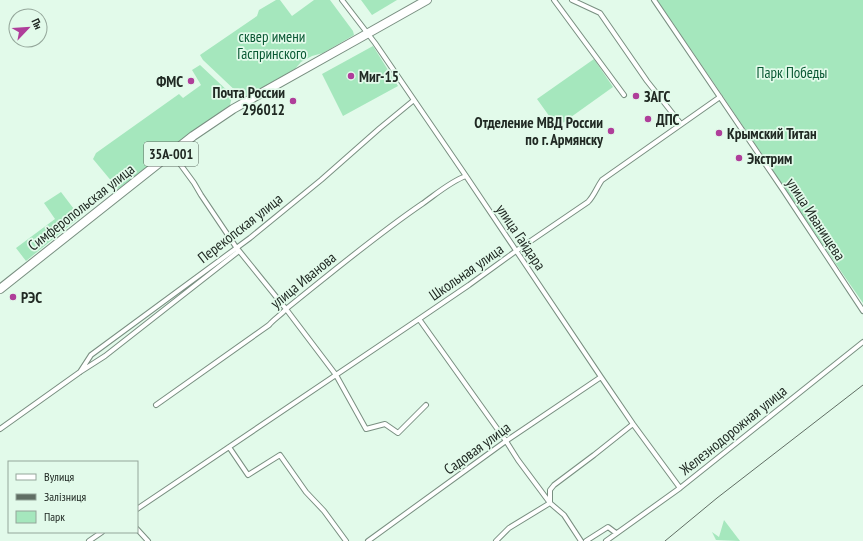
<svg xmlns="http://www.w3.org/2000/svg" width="863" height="541" font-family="'PT Sans Narrow',sans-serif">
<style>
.green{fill:#a5e7bd}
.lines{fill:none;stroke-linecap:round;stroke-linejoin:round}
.street-casing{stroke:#798f81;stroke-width:6}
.highway-casing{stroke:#798f81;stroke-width:10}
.street{stroke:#fff;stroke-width:4}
.highway{stroke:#fff;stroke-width:8}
.rail{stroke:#606e64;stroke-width:1}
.poi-dot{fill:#af3e9a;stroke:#e2faea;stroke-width:1.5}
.labels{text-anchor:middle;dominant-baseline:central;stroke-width:3.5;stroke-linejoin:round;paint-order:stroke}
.shield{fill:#e2faea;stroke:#5a685f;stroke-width:1}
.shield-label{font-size:14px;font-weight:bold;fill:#202923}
.park-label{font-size:15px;fill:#095833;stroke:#e2faea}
.poi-label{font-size:15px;font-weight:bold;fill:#202923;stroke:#e2faea;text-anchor:start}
.street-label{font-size:15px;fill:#202923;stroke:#e2faea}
</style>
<rect width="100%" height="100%" fill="#e2faea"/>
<path class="green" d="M276,0H280L292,16L314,0H330L353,31L354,35L323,53L312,56L301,62L295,69L251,94L243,96L240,95L203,60L200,55L257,16L259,10Z
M361,0H397L372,15Z
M657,0H863V303L838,267L716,86Z
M373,46L398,86L343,116L322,74Z
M594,59L613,87L557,127L537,99Z
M200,65L231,94L232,96L230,105L118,189L93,159L96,153L179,94L183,98L201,85L192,70Z
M61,192L80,217L26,261L16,248L55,219L44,203Z
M724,520L740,541L716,540L712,532L719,537Z"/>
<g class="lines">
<defs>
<path id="street" d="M342,0L375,43L466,176L601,377L633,424L680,488
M554,0L624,95
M572,0L600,13L647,81L681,124
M654,0L783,190L863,311
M172,153L194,183L201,195L236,247L286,309L336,375L366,429L385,424L398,433L426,405
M419,319L506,441L518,460L550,503L564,515L581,541
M80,372L91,355L250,238L321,180L380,128L414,100
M156,405L269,325C274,319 281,315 286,309C331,273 375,236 422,204C435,195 451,181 466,176
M0,429L80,372L105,356L239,251
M229,447L248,475L280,455L306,492L324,511L346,541
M137,509L419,319L469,285L516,251L588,202C594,196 597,187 602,180L720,97
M137,529L148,541
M89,541L102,532
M368,541L506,441L601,377
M496,541L509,528L550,503V490L554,485L594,455L633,424
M586,541L608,527L616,533
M606,541L680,488L863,342"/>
<path id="highway" d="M0,289L193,136L233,109L356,40L427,0"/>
</defs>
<use href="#street" class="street-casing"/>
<use href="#highway" class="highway-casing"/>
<use href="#street" class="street"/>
<use href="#highway" class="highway"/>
<path class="rail" d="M665,541L717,498L863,385"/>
</g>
<g class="poi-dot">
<circle cx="351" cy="76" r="4"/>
<circle cx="191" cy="81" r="4"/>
<circle cx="636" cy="96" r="4"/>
<circle cx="293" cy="101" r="4"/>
<circle cx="648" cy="119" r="4"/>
<circle cx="611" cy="131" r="4"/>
<circle cx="719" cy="133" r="4"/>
<circle cx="739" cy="158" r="4"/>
<circle cx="13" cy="297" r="4"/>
</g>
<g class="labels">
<rect class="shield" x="144" y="142" width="54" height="24" rx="3"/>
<g class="shield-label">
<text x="171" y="154">35А-001</text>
</g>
<g class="park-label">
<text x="272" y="36">сквер имени<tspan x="272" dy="17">Гаспринского</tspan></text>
<text x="792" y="72">Парк Победы</text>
</g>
<g class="poi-label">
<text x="359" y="76">Миг-15</text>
<text x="183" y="81" text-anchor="end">ФМС</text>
<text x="285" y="92" text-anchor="end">Почта России<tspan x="285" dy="17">296012</tspan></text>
<text x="644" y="96">ЗАГС</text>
<text x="656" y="119">ДПС</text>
<text x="603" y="122" text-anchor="end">Отделение МВД России<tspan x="603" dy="17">по г. Армянску</tspan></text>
<text x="727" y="133">Крымский Титан</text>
<text x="747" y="158">Экстрим</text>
<text x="21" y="297">РЭС</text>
</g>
<g class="street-label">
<text transform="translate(81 207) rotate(-38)">Симферопольская улица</text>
<text transform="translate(816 219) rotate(57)">улица Иванищева</text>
<text transform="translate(240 228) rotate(-38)">Перекопская улица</text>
<text transform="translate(521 237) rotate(56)">улица Гайдара</text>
<text transform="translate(466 272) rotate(-35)">Школьная улица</text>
<text transform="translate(303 280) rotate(-39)">улица Иванова</text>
<text transform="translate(733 430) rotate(-39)">Железнодорожная улица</text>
<text transform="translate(477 448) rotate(-36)">Садовая улица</text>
</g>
</g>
<rect x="8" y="461" width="130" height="72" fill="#e2faea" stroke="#94a69a"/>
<rect x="16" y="474" width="20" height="6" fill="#ffffff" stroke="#94a69a"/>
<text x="44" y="481" font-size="12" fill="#202923">Вулиця</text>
<rect x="16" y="494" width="20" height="6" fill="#606e64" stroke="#94a69a"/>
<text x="44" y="501" font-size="12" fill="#202923">Залізниця</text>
<rect x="16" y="511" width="20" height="12" fill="#a5e7bd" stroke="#94a69a"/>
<text x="44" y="521" font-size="12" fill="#202923">Парк</text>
<g transform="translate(28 28) rotate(65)"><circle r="19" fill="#e2faea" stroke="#94a69a"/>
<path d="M0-3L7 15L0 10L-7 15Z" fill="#af3e9a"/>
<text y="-6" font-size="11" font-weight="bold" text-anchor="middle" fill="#202923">Пн</text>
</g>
</svg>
